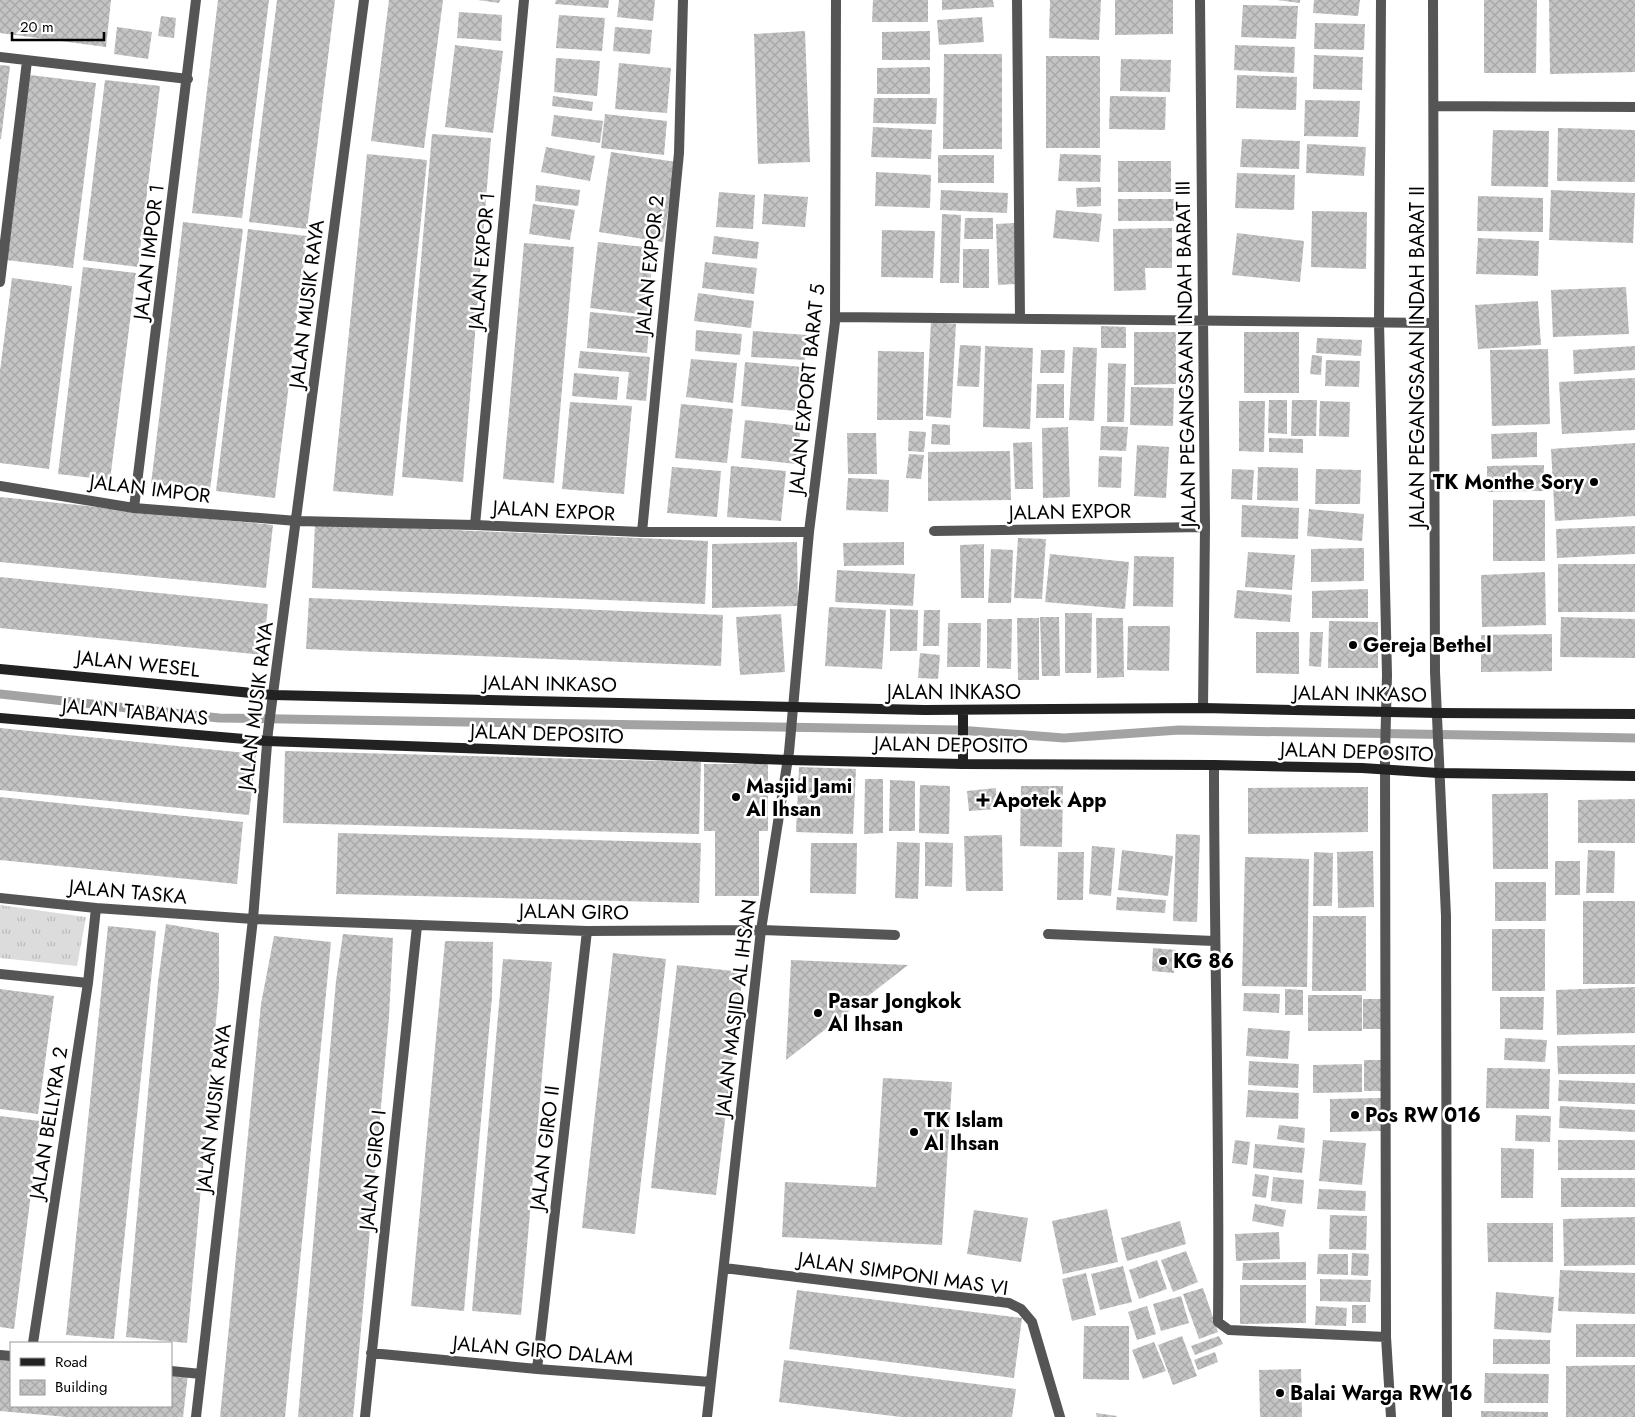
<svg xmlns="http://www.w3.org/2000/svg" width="1635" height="1417" font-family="Jost,sans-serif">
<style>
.grass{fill:url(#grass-tufts)}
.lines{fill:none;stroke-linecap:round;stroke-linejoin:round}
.stream{stroke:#a3a3a3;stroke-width:9}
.building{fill:url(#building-cross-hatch)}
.street{stroke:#555;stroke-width:10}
.secondary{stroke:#222;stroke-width:10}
.poi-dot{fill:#000;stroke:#fff;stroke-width:2}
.labels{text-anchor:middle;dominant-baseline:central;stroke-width:5;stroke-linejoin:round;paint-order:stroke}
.street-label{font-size:20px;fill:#000;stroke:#fff}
.poi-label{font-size:20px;font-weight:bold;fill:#000;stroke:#fff;text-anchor:start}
</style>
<defs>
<pattern id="grass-tufts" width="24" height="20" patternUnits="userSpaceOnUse" patternTransform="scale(1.25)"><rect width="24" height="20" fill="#dcdcdc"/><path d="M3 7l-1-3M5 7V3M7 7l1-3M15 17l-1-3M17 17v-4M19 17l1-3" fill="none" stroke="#bbb"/></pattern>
<pattern id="building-cross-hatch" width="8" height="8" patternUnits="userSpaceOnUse" patternTransform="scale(1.25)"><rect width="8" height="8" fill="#c4c4c4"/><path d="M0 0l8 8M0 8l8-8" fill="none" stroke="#a7a7a7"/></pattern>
</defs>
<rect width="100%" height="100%" fill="#fff"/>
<path class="grass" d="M0,905L86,917L77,966L0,958Z"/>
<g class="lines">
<path class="stream" d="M0,694L219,718L958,730L1064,738L1179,730L1635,738"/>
</g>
<path class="building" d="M0,0H111L106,47L0,33Z
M218,0H269L242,218L192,213Z
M277,0H335L307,229L249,222Z
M389,0H443L424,148L371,141Z
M478,0H500L499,3Z
M556,0H609L608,8L555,4Z
M619,0H655L653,21L617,17Z
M873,0H928V22H872Z
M942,0H993L994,7L942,10Z
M1050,0H1101L1099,40L1049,38Z
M1115,0H1173V34L1115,35Z
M1277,0H1300V3Z
M1314,0H1360L1358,16L1313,13Z
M1484,0H1537L1536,73H1484Z
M1549,0H1635V72L1550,74Z
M1243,5L1298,6L1296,39L1241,37Z
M459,12L502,15L501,41L457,38Z
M559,15L605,18L602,51L556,48Z
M161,16L176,18L174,38L158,36Z
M982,17L984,42L939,45L937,20Z
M1315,23L1365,24L1364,50L1314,49Z
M117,27L152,32L148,59L114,54Z
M615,27L652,30L650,54L613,51Z
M805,31L810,162L758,164L754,34Z
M930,31V60H882V32Z
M455,45L503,51L493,133L445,127Z
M1235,45L1295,47L1294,73L1234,70Z
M944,54H1002V149H943Z
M1314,55L1363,57L1362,90L1313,89Z
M1046,56H1100V148H1046Z
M556,58L600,61L597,96L554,92Z
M1121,59L1171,60L1170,92L1120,91Z
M619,63L671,68L667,113L615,109Z
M0,65L10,66L1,139H0Z
M930,67V94H877V68Z
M30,75L96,83L73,268L6,260Z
M1237,75L1297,77L1296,110L1236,108Z
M105,80L160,86L138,267L83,260Z
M553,96L593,102L592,111L552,106Z
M1110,96L1166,97L1165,130L1109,129Z
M874,98H937L936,124L873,123Z
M1305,100L1360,101L1358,137L1304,136Z
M605,114L667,121L664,155L601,148Z
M554,115L603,121L600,143L551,136Z
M873,127L932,130L931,159L871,157Z
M1558,128L1635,130V182L1557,181Z
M1493,130L1549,131L1548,187L1491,186Z
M432,134L491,138L463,482L402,477Z
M1242,139L1300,141L1299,169L1240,167Z
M1307,144L1366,147L1364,176L1306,173Z
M546,147L595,156L590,181L541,172Z
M611,152L676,162L663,242L599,232Z
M367,154L427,160L393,496L333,491Z
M1060,154L1101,155L1100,182L1058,181Z
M938,155H994V183H938Z
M1118,161H1171V192H1118Z
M876,172L931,175L930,208L875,206Z
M1237,173L1295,175L1294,210L1235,208Z
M536,185L580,190L578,206L535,201Z
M1101,187V206L1077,207L1076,188Z
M941,190L1008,193L1007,213L940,210Z
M1551,190L1635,193L1633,243L1549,240Z
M719,192L755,195L753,229L716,227Z
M764,194L808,197L805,227L762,224Z
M1478,196L1543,198V232L1477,231Z
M1118,199H1174V221H1118Z
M533,204L575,210L570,240L529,234Z
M1056,210L1102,214L1099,242L1053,238Z
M1312,211L1367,212L1366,269L1311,267Z
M942,214L961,215L959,283H940Z
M965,218H993V239H964Z
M183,222L243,229L210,490L151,484Z
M1015,223L1016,284L998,285L996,224Z
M1172,228V268H1145L1146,290L1114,291L1113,229Z
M248,229L307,236L275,498L216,491Z
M882,230L935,231L933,278L881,277Z
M1237,233L1304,241L1300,282L1232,275Z
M714,236L759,242L757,259L712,254Z
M1478,238L1539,241L1538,276L1476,274Z
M598,242L654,248L647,315L590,308Z
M524,243L574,247L554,483L503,479Z
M963,249H989V288H963Z
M705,262L757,268L754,294L702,288Z
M83,267L136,273L110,480L58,474Z
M12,278L72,286L49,469L0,463V371Z
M1626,287L1629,334L1553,337L1551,290Z
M698,293L754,301L751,328L694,321Z
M1538,301L1541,345L1478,349L1475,305Z
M590,312L650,318L647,353L587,348Z
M931,322L956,324L951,418L926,416Z
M1101,326L1126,327V348H1101Z
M696,330L742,334L740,355L695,351Z
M753,331L807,335L805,360L751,357Z
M1134,332H1176V384L1134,385Z
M1244,332H1299V393H1244Z
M1317,338L1362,340L1361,356L1316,353Z
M960,345L981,346L979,387L957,386Z
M985,346L1033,348L1030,429L983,427Z
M1635,346V370L1574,374L1573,350Z
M1073,347L1097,348L1094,421L1069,420Z
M1548,349L1550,424L1492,426L1490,350Z
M1041,350H1065L1064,373H1040Z
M580,351L650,357L646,401L626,399L629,372L578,368Z
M878,351L924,352L923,420H877Z
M1312,355L1322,356L1321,375L1310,374Z
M691,359L737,363L733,403L686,397Z
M1326,360L1360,361L1359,387L1325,386Z
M745,362L802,367L797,411L741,406Z
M1108,363L1126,364L1124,422H1107Z
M574,373L619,377L617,400L572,396Z
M1635,378V430L1562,434L1559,382Z
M1037,384H1064V418H1036Z
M1131,387L1174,388L1173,426L1130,425Z
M1269,400H1287V434L1268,433Z
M1292,400H1317L1316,436H1291Z
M1239,401H1265L1264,452L1239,451Z
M1320,401L1350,402L1349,437L1319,436Z
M570,402L632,406L624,494L562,489Z
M681,404L733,409L727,463L675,458Z
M745,420L801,426L796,464L741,458Z
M932,424L950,425V445L931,444Z
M1101,426L1128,427L1126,451L1100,450Z
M1068,427L1070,497L1043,498L1042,428Z
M909,431L926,432L924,452L908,451Z
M1537,432V457L1492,459L1491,434Z
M847,433H876L877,474H848Z
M1269,438L1303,439V453L1269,452Z
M1032,442L1033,489H1015L1013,443Z
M1635,443V516L1555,521L1551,449Z
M1137,445L1169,447L1166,498L1134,496Z
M1010,451L1011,500L928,501V452Z
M909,454L924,455L921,479L906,478Z
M1099,456L1122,457L1121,488L1098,487Z
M1544,465V491L1487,492V466Z
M731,466L786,471L781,521L727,517Z
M672,467L721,471L717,517L667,513Z
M1258,467L1298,468V501L1257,500Z
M1232,469L1254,470L1252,500L1231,499Z
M1316,469L1361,470L1360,504H1315Z
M848,478L889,480L888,512L846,510Z
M0,497L273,525L266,588L0,562Z
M1493,500H1545V561H1493Z
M1242,505L1299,508L1298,539L1241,537Z
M1309,509L1364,514L1362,541L1307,536Z
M315,524L708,541L705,604L312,588Z
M1635,526V554L1557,558L1556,529Z
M1018,538L1046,539L1042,599L1014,598Z
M797,542L798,606L712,608V544Z
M904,542V565L844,566L843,543Z
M984,544V598H961L960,545Z
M1364,548V581L1311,582V549Z
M991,549L1013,550L1011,603H988Z
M1248,552L1295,555L1292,590L1245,587Z
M1050,554L1129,562L1125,609L1045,602Z
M1134,556L1174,557L1173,607L1133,606Z
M1558,564H1635V612H1558Z
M837,570L915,574L913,606L835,602Z
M1545,572L1546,625L1482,627L1481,575Z
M0,577L268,604L263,655L0,628Z
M1368,589V618H1312V591Z
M1237,590L1292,595L1290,622L1234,618Z
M309,598L723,615L721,666L306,649Z
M829,607L886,610L882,669L825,666Z
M890,609L918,610L917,651H890Z
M924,610H940L939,646H923Z
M1065,613H1092L1091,673H1065Z
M781,614L785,672L740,675L736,617Z
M1040,617H1059L1060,676H1042Z
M1561,617L1635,619V658L1560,657Z
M1017,618H1039V680H1018Z
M1096,618H1123L1124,677L1097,678Z
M987,619H1012L1011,669L987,668Z
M1329,621L1378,622V668H1328Z
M948,623H981L980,667H947Z
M1128,626H1170L1169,671L1127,670Z
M1256,632H1299V674L1256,673Z
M1310,632H1323L1321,667L1309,666Z
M1552,634V671L1481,672V635Z
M920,653L940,655L938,679L918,678Z
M0,728L256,754L249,815L0,790Z
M285,751L701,762L699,834L283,823Z
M704,764H768V831H759V896H715V831H704Z
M799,767L856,769L853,834L796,832Z
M865,779H883V833L864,834Z
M890,780L915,781V831H889Z
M920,785L950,786L949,834L919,833Z
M1021,786H1063L1062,847L1020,846Z
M1368,787V832L1248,834V788Z
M996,788L997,809L969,811L967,791Z
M1548,793V869H1493L1492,794Z
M0,797L243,822L237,884L0,860Z
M1635,799V843H1578V800Z
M338,833L701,843L699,903L336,894Z
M1176,834L1200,835L1197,922L1173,921Z
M1002,835L1003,891H966L964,836Z
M897,842L920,843L918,899L895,898Z
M925,842L953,843L952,887L925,886Z
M811,843H857L856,894L810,893Z
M1092,846L1115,848L1111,896L1089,894Z
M1122,850L1173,856L1168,896L1118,890Z
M1588,850L1615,851L1614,893H1586Z
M1373,851L1374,907L1338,908L1337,852Z
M1058,852H1084L1083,900H1057Z
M1314,852L1333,853L1332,906H1313Z
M1245,857L1309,859L1307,987L1242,986Z
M1555,861H1580V895H1555Z
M1495,882H1546V921H1495Z
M1117,897L1166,900L1165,913L1116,910Z
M1583,901H1635V984H1583Z
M1313,916H1366V991H1312Z
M166,924L219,933V987L187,1343L126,1337L158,982Z
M108,926L156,931L114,1339L66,1335Z
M1492,929H1545V991H1492Z
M343,934L393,938L389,1017L354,1408L353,1417H298L336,981Z
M274,936L331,942L285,1417H220L261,1004Z
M445,941L493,942L492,997L464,1311L411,1306Z
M1153,948L1176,950L1174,973L1152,971Z
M613,953L666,959L635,1234L582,1228Z
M503,959L552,962L521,1315L472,1311Z
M791,960L908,965L786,1060Z
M677,965L743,972L716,1195L651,1188Z
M1635,987V1033L1557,1035L1556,990Z
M0,989L54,996L38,1114L0,1109Z
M1285,989L1303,990V1015H1285Z
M1244,993L1280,994L1279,1013L1243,1011Z
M1308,995H1362V1031H1308Z
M1500,997H1544L1543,1030L1500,1029Z
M1363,999H1382V1029H1363Z
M1248,1028L1290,1031L1288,1059L1246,1056Z
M1505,1038L1547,1040L1545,1062L1504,1060Z
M1635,1045V1074H1558L1557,1046Z
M1364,1060H1382V1091H1364Z
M1249,1061L1299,1064L1298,1088L1248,1085Z
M1362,1064V1092L1313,1093V1065Z
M1487,1068L1550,1069L1549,1109L1486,1108Z
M883,1078L952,1082L942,1245L782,1237L785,1182L876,1187Z
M1559,1080L1635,1083V1104L1558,1101Z
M1248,1090L1299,1093L1298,1119L1246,1117Z
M1381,1098V1131L1330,1132V1099Z
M1560,1106L1635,1110V1132L1559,1128Z
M1516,1115L1551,1116L1550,1142L1515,1141Z
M0,1116L40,1121L14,1329L0,1327Z
M1279,1125L1305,1128L1304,1143L1277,1139Z
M1235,1140L1250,1142L1247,1165L1232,1163Z
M1323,1140L1366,1143L1362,1185L1319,1181Z
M1558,1140H1635V1170H1558Z
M1255,1144L1305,1148L1302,1173L1253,1168Z
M1501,1148L1534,1149L1533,1198H1501Z
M1255,1174L1269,1176L1266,1198L1252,1196Z
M1273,1177L1304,1180L1302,1204L1271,1201Z
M1561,1178H1635V1207H1561Z
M1319,1189L1366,1191L1365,1211L1317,1209Z
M1255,1204L1286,1210L1283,1227L1252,1221Z
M1107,1209L1118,1262L1063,1274L1052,1221Z
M974,1210L1028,1218L1021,1262L967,1254Z
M1330,1215L1367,1216L1366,1250L1329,1249Z
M1635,1217V1265L1564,1266L1563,1219Z
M1180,1221L1186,1244L1127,1261L1121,1238Z
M1487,1223H1553V1262H1488Z
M1279,1232L1280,1259L1236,1261L1235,1234Z
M1186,1251L1198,1282L1173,1292L1161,1260Z
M1352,1253L1369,1254L1368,1276L1351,1275Z
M1318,1254H1348V1275L1317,1274Z
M1157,1260L1167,1289L1139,1299L1129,1270Z
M1306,1262V1280H1242L1243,1263Z
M1123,1266L1132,1302L1100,1310L1091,1274Z
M1560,1270L1635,1273V1314L1558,1311Z
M1086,1273L1096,1315L1072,1321L1062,1279Z
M1320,1279L1371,1280L1370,1302L1320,1301Z
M1240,1285H1306V1323L1240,1324Z
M1203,1288L1218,1332L1199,1339L1183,1294Z
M797,1290L1022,1318L1014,1378L789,1349Z
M1496,1292L1554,1297L1551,1333L1494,1329Z
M1181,1296L1189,1323L1161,1331L1153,1304Z
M1352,1305H1366V1323H1352Z
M1147,1306L1156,1334L1137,1340L1128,1312Z
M1316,1306L1347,1308L1346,1326L1315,1325Z
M1576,1324H1635V1357H1576Z
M1084,1326H1129V1380L1083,1379Z
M1182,1336L1197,1376L1173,1385L1158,1345Z
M1219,1336L1223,1344L1195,1355L1191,1346Z
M1493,1339L1550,1340V1364H1493Z
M1154,1342L1166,1371L1143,1379L1132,1350Z
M1215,1352L1218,1362L1198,1370L1194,1360Z
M0,1357L11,1358V1406H171V1372L188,1374L183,1417H67L0,1411Z
M784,1360L1016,1389L1012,1417H901L779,1402Z
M1635,1365V1417H1566V1366Z
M1301,1369L1302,1417H1260L1259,1370Z
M1485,1373L1549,1374L1548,1403H1484Z
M1481,1411L1548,1412V1417H1481Z
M1096,1413L1117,1416L1116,1417H1097Z"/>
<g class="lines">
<path class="street" d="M1017,0L1020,319
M1200,0L1205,527L1203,708
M1381,0L1379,322L1387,675L1385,755L1386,1337L1391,1417
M1433,0L1435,672L1446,916L1447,1417
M0,57L188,79
M1434,106L1635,107
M0,282L27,61
M836,317L1434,323
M0,486L134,508L297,521L475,525L642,532H809
M134,508L196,0
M475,525L524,0
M934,531L1205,527
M642,532L679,153L683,0
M1214,765C1214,950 1220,1136 1218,1322L1229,1330L1386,1337
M0,898L96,908L253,919L587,931L761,930L895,935
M1048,934L1214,941
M0,974L88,983
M724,1268L1009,1303L1021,1309L1032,1322L1060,1417
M33,1343L88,983L96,908
M371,1353L537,1369L711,1382
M0,1355L11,1356
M537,1369L587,931
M171,1371L201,1374
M196,1417L253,919L268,732L364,0
M365,1417L417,926
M707,1417L761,930L789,752L809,532L835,322L836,0"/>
<path class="secondary" d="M0,669L273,695L925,710L1203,708L1438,713L1635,714
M0,718L267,741L788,760L963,764L1214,765L1362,768L1438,773L1635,776
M963,764V710"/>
</g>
<g class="poi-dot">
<circle cx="1594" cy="482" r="5"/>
<circle cx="1353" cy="645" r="5"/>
<circle cx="736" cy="797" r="5"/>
<path d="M980.5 792.5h5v5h5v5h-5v5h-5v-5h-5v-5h5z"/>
<circle cx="1163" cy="961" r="5"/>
<circle cx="818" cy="1013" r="5"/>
<circle cx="1355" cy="1115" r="5"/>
<circle cx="914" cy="1132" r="5"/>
<circle cx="1280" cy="1393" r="5"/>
</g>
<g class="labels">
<g class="street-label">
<text transform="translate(149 252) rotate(-83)">JALAN IMPOR 1</text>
<text transform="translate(482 261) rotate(-85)">JALAN EXPOR 1</text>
<text transform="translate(650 265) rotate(-84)">JALAN EXPOR 2</text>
<text transform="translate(307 304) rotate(-83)">JALAN MUSIK RAYA</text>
<text transform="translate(1186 354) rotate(-91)">JALAN PEGANGSAAN INDAH BARAT III</text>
<text transform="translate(1417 357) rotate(-90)">JALAN PEGANGSAAN INDAH BARAT II</text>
<text transform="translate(807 389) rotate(-84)">JALAN EXPORT BARAT 5</text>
<text transform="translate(150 489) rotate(7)">JALAN IMPOR</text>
<text transform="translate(554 511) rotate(3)">JALAN EXPOR</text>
<text transform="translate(1070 512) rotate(-1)">JALAN EXPOR</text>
<text transform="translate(138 664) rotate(6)">JALAN WESEL</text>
<text transform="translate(550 684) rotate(1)">JALAN INKASO</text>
<text x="954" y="692">JALAN INKASO</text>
<text transform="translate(1360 694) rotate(1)">JALAN INKASO</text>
<text transform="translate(256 706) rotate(-83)">JALAN MUSIK RAYA</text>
<text transform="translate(135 712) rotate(5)">JALAN TABANAS</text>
<text transform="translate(547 734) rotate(2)">JALAN DEPOSITO</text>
<text transform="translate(951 745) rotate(1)">JALAN DEPOSITO</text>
<text transform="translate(1357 752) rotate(2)">JALAN DEPOSITO</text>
<text transform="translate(128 892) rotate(5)">JALAN TASKA</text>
<text transform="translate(574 912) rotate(1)">JALAN GIRO</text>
<text transform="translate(736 1008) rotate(-83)">JALAN MASJID AL IHSAN</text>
<text transform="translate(214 1108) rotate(-83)">JALAN MUSIK RAYA</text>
<text transform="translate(49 1123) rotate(-81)">JALAN BELLYRA 2</text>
<text transform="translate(545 1148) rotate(-83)">JALAN GIRO II</text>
<text transform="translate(373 1170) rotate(-84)">JALAN GIRO I</text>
<text transform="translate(903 1274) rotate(8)">JALAN SIMPONI MAS VI</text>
<text transform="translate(543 1351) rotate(5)">JALAN GIRO DALAM</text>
</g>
<g class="poi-label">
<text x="1584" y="482" text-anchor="end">TK Monthe Sory</text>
<text x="1363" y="645">Gereja Bethel</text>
<text x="746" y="786">Masjid Jami<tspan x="746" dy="23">Al Ihsan</tspan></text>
<text x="993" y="800">Apotek App</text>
<text x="1173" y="961">KG 86</text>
<text x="828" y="1001">Pasar Jongkok<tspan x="828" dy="23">Al Ihsan</tspan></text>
<text x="1365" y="1115">Pos RW 016</text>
<text x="924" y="1120">TK Islam<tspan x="924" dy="23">Al Ihsan</tspan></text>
<text x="1290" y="1393">Balai Warga RW 16</text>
</g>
</g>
<rect x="10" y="1342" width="162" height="65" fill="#ffffff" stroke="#999999"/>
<rect x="20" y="1358" width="25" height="8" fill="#222222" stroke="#999999"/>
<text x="55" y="1367" font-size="15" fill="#000000">Road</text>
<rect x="20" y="1380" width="25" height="15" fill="url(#building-cross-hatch)" stroke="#999999"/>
<text x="55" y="1392" font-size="15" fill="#000000">Building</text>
<path d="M12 32v8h92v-8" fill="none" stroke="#000000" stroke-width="2.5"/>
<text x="20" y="32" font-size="15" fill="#000000" stroke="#ffffff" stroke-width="4" paint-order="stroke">20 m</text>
</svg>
